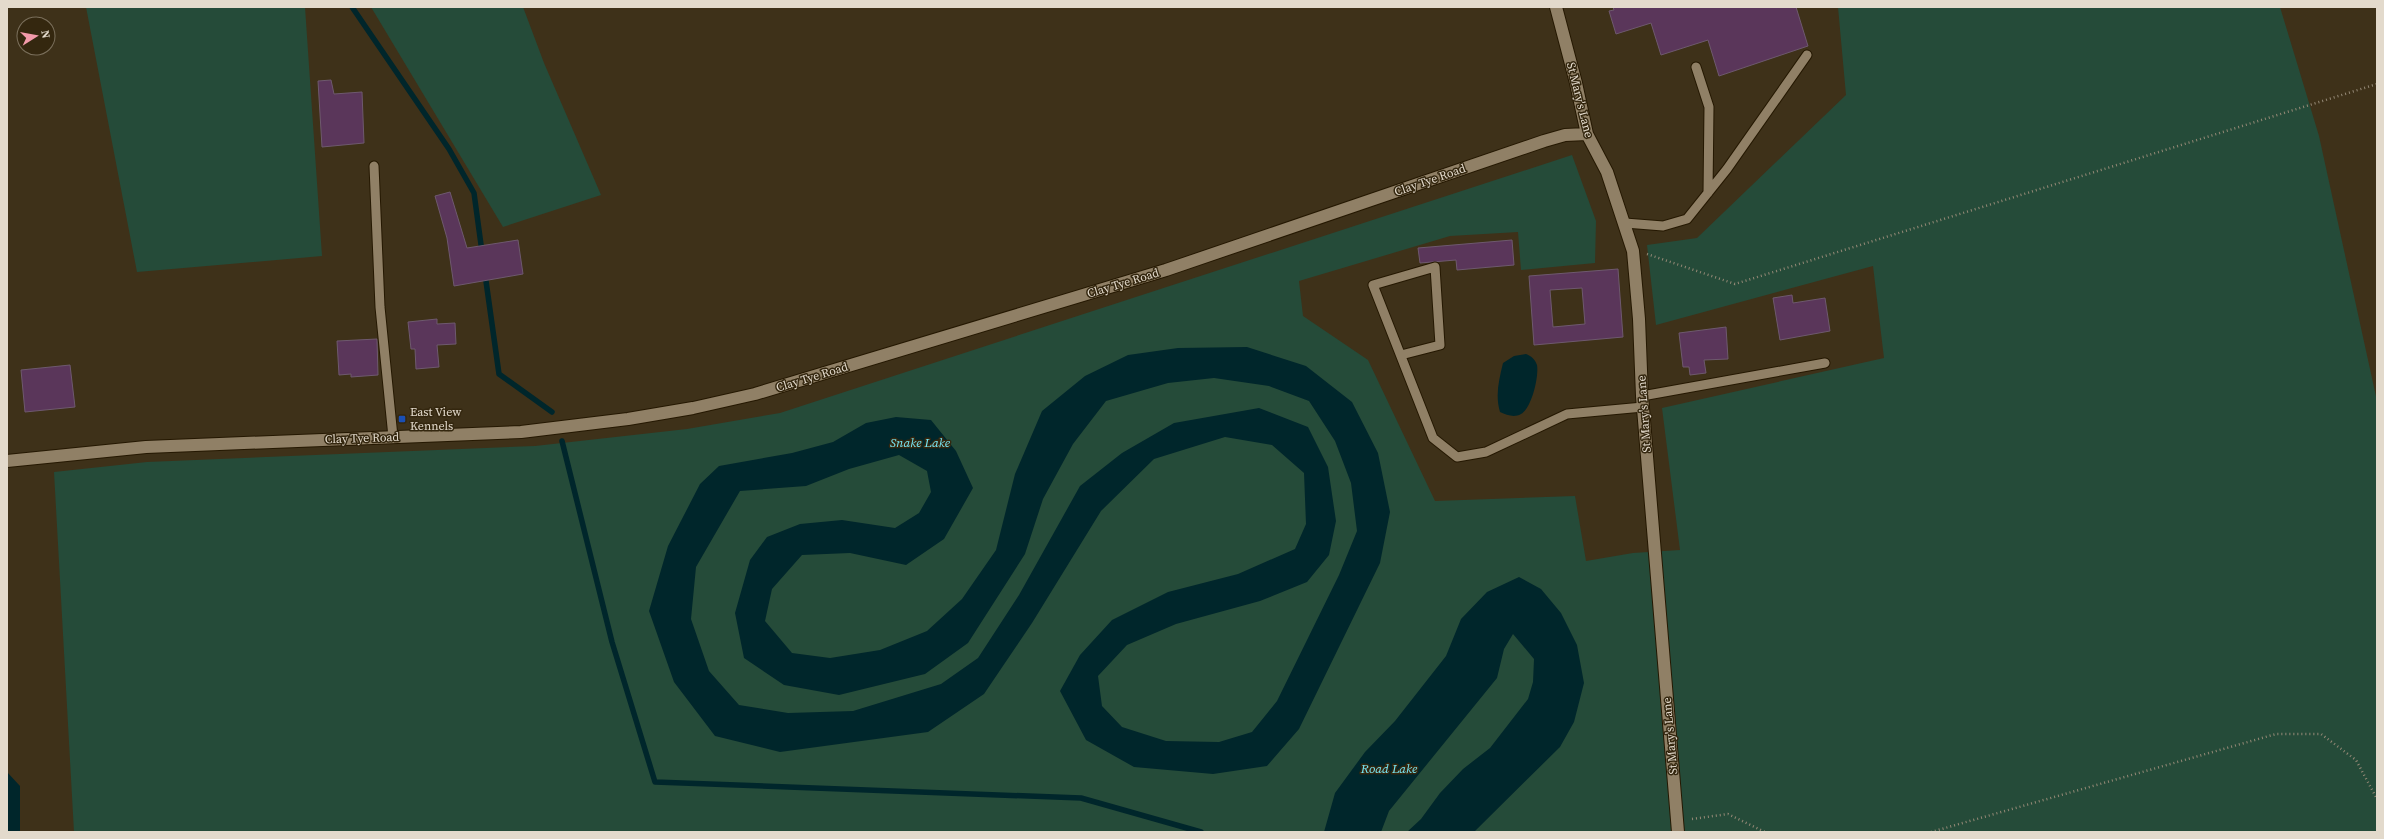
<svg xmlns="http://www.w3.org/2000/svg" width="2384" height="839" font-family="'Source Serif 4',serif">
<style>
.green{fill:#254b39}
.water{fill:#00262b;fill-rule:evenodd}
.lines{fill:none;stroke-linecap:round;stroke-linejoin:round}
.stream{stroke:#00262b;stroke-width:5.5}
.building{fill:#5a365a;stroke:#6e596e;fill-rule:evenodd}
.lane-casing{stroke:#251802;stroke-width:11}
.secondary-casing{stroke:#251802;stroke-width:14}
.path{stroke:#948976;stroke-width:2.5;stroke-dasharray:1 3;stroke-linecap:butt}
.lane{stroke:#908066;stroke-width:9}
.secondary{stroke:#908066;stroke-width:12}
.transit-dot{fill:#1a4fb4;stroke:#34270f;stroke-width:1.5}
.labels{text-anchor:middle;dominant-baseline:central;stroke-width:3;stroke-linejoin:round;paint-order:stroke}
.street-label{font-size:12px;fill:#e3dacc;stroke:#34270f}
.poi-label{font-size:12px;fill:#e3dacc;stroke:#34270f;text-anchor:start}
.water-label{font-size:13px;font-style:italic;fill:#77e8f7;stroke:#34270f}
</style>
<rect width="100%" height="100%" fill="#3e3119"/>
<path class="green" d="M86,7H305L322,256L137,272Z
M371,7H523L544,63L601,195L503,227Z
M1838,7H2280L2319,136L2377,401V832H74L54,472L147,462L535,446L687,429L780,413L1572,155L1596,221L1595,263L1521,270L1518,232L1450,236L1299,281L1303,316L1368,360L1435,501L1575,496L1586,561L1633,553L1680,550L1662,408L1884,358L1873,266L1656,325L1647,245L1697,238L1846,95Z"/>
<path class="water" d="M1247,347L1306,366L1352,402L1378,453L1390,512L1380,563L1299,729L1267,766L1213,774L1134,767L1086,740L1060,691L1080,655L1112,620L1168,592L1238,574L1295,549L1306,524L1304,473L1272,445L1225,437L1154,459L1101,511L1032,623L984,694L928,732L780,752L715,736L674,682L649,611L668,546L700,484L719,466L792,453L833,442L866,423L896,417L931,420L956,451L973,488L944,539L906,565L850,553L802,555L772,589L765,621L792,653L830,658L880,650L927,631L962,599L996,550L1015,474L1042,411L1085,376L1128,355L1178,348ZM1214,378L1269,386L1309,401L1335,441L1351,483L1357,531L1339,575L1277,701L1252,732L1219,742L1166,741L1122,727L1102,706L1098,676L1127,645L1176,624L1260,601L1307,582L1329,555L1336,521L1328,467L1308,427L1259,408L1174,423L1122,453L1080,486L1019,595L978,658L941,684L853,711L788,713L739,705L709,671L691,619L696,567L740,491L806,486L849,469L899,455L927,471L931,492L919,513L895,528L842,520L800,524L767,537L750,560L735,613L744,658L784,685L839,695L925,674L968,643L1025,554L1043,499L1073,444L1106,401L1168,383Z
M1526,354C1531,356 1535,359 1537,365C1539,376 1532,408 1521,414C1514,418 1507,415 1500,412C1495,395 1499,380 1503,363L1514,356Z
M1519,577L1541,589L1561,613L1577,645L1584,683L1574,722L1560,747L1474,832H1407L1421,819L1440,793L1463,769L1490,748L1528,699L1533,682L1534,659L1513,634L1504,649L1497,678L1389,811L1381,832H1324L1335,793L1365,752L1395,721L1446,656L1461,619L1487,592Z
M7,772L20,786V832H7Z"/>
<g class="lines">
<path class="stream" d="M352,7L449,149L474,193L482,252
M485,274L499,374L552,412
M562,441L612,642L655,782L1081,798L1201,832"/>
</g>
<path class="building" d="M1613,7H1796L1808,46L1719,76L1708,40L1661,55L1651,23L1616,34L1609,11L1614,10Z
M331,80L334,94L362,92L364,143L322,147L318,81Z
M450,192L467,248L518,240L523,274L454,286L447,238L435,196Z
M1512,240L1514,265L1457,270L1456,260L1420,263L1418,248Z
M1618,269L1623,337L1534,345L1529,276ZM1582,288L1585,324L1553,327L1550,290Z
M1792,295L1793,303L1825,298L1830,331L1780,340L1773,298Z
M437,319V324L455,323L456,344L437,345L439,367L416,369L415,349H411L408,322Z
M1726,327L1728,359L1704,360L1706,373L1690,375L1689,367H1683L1679,333Z
M377,339L378,375L351,377V374L339,375L337,341Z
M70,365L75,407L25,412L21,370Z"/>
<g class="lines">
<defs>
<path id="lane" d="M1696,67L1709,107L1708,193
M374,166L380,307L393,437
M1625,223L1663,226L1687,219L1727,169L1807,55
M1401,355L1440,345L1435,267L1373,285L1433,438L1457,457L1486,452L1567,414L1643,407
M1642,396L1825,363"/>
<path id="secondary" d="M1556,7L1576,83L1587,134L1607,172L1633,251L1639,319L1642,396L1678,832
M7,461L146,447L521,432L628,419L693,408L755,394L1166,270L1544,141L1565,135L1587,134"/>
</defs>
<use href="#lane" class="lane-casing"/>
<use href="#secondary" class="secondary-casing"/>
<path class="path" d="M1647,254L1735,284L2377,84
M1692,819L1728,814L1765,832
M1931,832L2276,734H2321L2356,760L2377,799"/>
<use href="#lane" class="lane"/>
<use href="#secondary" class="secondary"/>
</g>
<rect class="transit-dot" x="398" y="415" width="8" height="8" rx="2"/>
<g class="labels">
<g class="street-label">
<text transform="translate(1580 100) rotate(76)">St Mary's Lane</text>
<text transform="translate(1430 180) rotate(-19)">Clay Tye Road</text>
<text transform="translate(1123 283) rotate(-17)">Clay Tye Road</text>
<text transform="translate(812 377) rotate(-17)">Clay Tye Road</text>
<text transform="translate(1644 414) rotate(-94)">St Mary's Lane</text>
<text transform="translate(362 438) rotate(-2)">Clay Tye Road</text>
<text transform="translate(1670 736) rotate(-95)">St Mary's Lane</text>
</g>
<g class="poi-label">
<text x="410" y="412">East View<tspan x="410" dy="14">Kennels</tspan></text>
</g>
<g class="water-label">
<text x="920" y="442">Snake Lake</text>
<text x="1389" y="768">Road Lake</text>
</g>
</g>
<rect width="2384" height="839" fill="none" stroke="#e3dacc" stroke-width="16"/>
<g transform="translate(36 36) rotate(79)"><circle r="19" fill="#34270f" stroke="#7a6f5b"/>
<path d="M0-3L7 15L0 10L-7 15Z" fill="#f39aaa"/>
<text y="-6" font-size="11" font-weight="bold" text-anchor="middle" fill="#e3dacc">N</text>
</g>
</svg>
